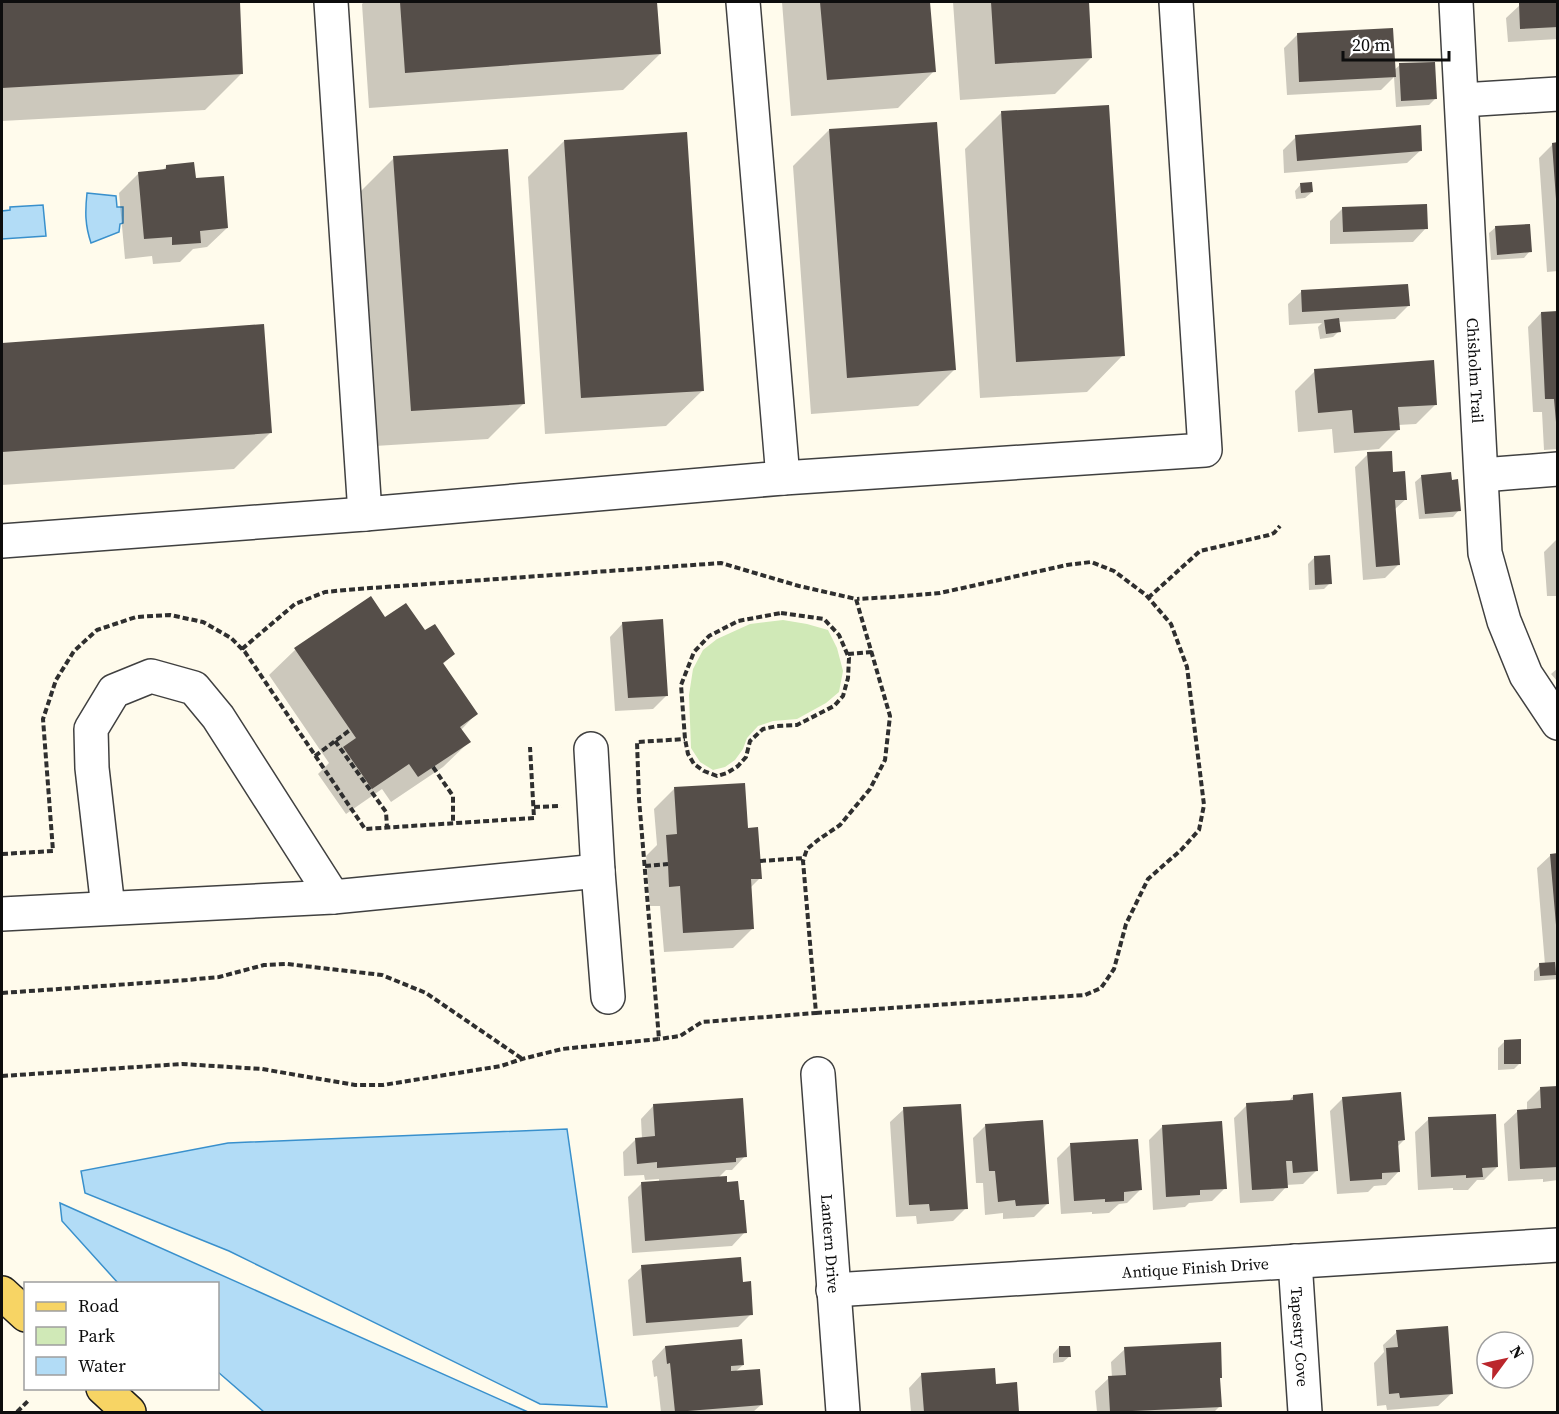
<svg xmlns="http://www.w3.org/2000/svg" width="1559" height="1414" font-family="'Source Serif 4',serif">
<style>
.green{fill:#d0e9b7}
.water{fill:#b2dcf6;stroke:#3990cc;stroke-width:1.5}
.shadow{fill:#0003}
.building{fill:#554e49}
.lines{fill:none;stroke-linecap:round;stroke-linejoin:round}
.minor-casing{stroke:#404040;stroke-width:36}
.major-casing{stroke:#1e1e1e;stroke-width:36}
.path{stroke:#2f2f2f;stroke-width:4;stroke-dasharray:6 3;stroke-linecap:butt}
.minor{stroke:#fff;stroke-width:33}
.major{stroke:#f7d464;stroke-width:33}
.labels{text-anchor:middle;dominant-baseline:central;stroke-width:6;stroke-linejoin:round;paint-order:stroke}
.street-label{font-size:16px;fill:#0d0d0d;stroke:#fff}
</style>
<rect width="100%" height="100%" fill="#fffbec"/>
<path class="green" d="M783,620L807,624L828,630L837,648L843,671L839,692L826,703L797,719L773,721L758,726L747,738L743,749L735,760L725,767L713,770L700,762L691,748L689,695L693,669L703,650L717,639L750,624Z"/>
<path class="water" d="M87,193L116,196L117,207H123V223L120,224L119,232L91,243C85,225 85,212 87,193Z
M43,205L46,236L2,239V211L10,210V207Z
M567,1129L607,1407L540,1404L229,1251L85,1193L81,1171L228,1143Z
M60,1203L528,1412H264L218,1372V1284L118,1283L62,1221Z"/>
<path class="shadow" d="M2,2H239L242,73L205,110L2,121Z
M364,2H656L660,54L623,90L369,108L362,4Z
M782,2H928L934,71L898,108L791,116Z
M953,2H1087L1091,58L1055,94L960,100Z
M1558,3V39L1508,42L1506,18L1520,5Z
M1297,35L1394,70L1400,65L1435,99L1429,105L1396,107L1394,77L1381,90L1287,95L1284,48Z
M1001,113L1123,355L1087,392L980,398L965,149Z
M829,130L954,370L918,406L811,414L793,166Z
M1296,137L1421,150L1407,163L1284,173L1283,150Z
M564,141L703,390L666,426L545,434L528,177Z
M1553,144H1558V271L1547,272L1539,158Z
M394,158L524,403L488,439L375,446L358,194Z
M167,166L195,180L227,228L207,247L193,249L180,262L153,264L152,256L125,259L119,193L139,173L162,171Z
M1301,184L1312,192L1305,198L1296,199L1295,191Z
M1343,208L1426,228L1413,242L1330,244V221Z
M1496,227L1530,251L1524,258L1491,260L1489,233Z
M1302,291L1408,306L1395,319L1338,322L1339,331L1333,337L1320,339L1318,327L1322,323L1289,325L1288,304Z
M1541,313H1558V449L1544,450L1542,412H1533L1528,327Z
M262,326L270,433L234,469L2,485V344Z
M1315,371L1436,404L1416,424L1398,425L1399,429L1379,449L1334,453L1332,429L1298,432L1295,391Z
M1368,454L1392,473L1406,499L1394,510L1398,565L1385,578L1363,580L1355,467Z
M1422,476L1459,510L1453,517L1419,519L1415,482Z
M1558,538V596H1547L1544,552Z
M1315,557L1330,583L1324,589L1309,590L1308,564Z
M385,619L425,632L453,654L442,665L476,714L461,730L469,742L443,767L391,802L382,789L346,814L318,774L329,763L269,675L295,650Z
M623,623L667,695L653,709L615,711L610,637Z
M1558,668V682L1551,674Z
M674,789L746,830L760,878L750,888L753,928L733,948L664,952L660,906H650L646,856L657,845L654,809Z
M1551,855H1558V979L1534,981V971L1540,965H1545L1537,868Z
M1505,1041L1520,1063L1514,1069L1498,1070V1048Z
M1558,1087V1180L1543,1182V1179L1508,1181L1504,1124L1518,1111H1527V1102L1540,1089Z
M1293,1096L1316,1171L1303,1184L1286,1185V1187L1273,1201L1240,1203L1234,1118L1247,1105L1288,1102Z
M1343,1098L1404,1140L1397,1147L1399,1171L1386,1185L1374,1186L1368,1192L1337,1194L1330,1111Z
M654,1105L745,1156L732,1170H726L718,1178L726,1183L745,1232L732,1246L632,1253L628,1197L642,1183L659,1182V1179L645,1180L644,1175L624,1176L623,1152L636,1139H642L641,1119Z
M904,1109L966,1208L953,1221L917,1224L916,1216L896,1217L890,1122Z
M1429,1119L1497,1167L1484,1180H1477L1468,1190H1453V1188L1418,1190L1415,1132Z
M986,1125L1048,1203L1034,1217L1003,1219V1213L985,1215L983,1183H976L973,1138Z
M1162,1127L1225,1188L1212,1201L1189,1203L1185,1207L1153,1210L1149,1140Z
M1070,1145L1140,1190L1127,1203L1119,1204L1109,1213L1092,1214V1212L1061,1214L1057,1158Z
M642,1267L741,1283L751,1314L738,1327L633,1336L628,1280Z
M1397,1332L1452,1393L1438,1406L1387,1410L1386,1405L1377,1406L1374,1363L1384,1352L1383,1345Z
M665,1347L743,1365L735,1372L762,1404L753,1412H661L657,1376L654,1377L652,1361Z
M1059,1347L1070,1356L1063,1362L1053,1363V1354Z
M1125,1349L1220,1406L1214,1412H1097L1095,1391L1109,1378H1112L1111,1362Z
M922,1374L994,1385L1016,1384L1018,1412H911L909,1388Z"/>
<path class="building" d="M2,2H240L243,74L2,88Z
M400,2H657L661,54L405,73Z
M820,2H930L936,72L827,80Z
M991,2H1089L1092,58L995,64Z
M1558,2V27L1520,29L1519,3Z
M1393,28L1396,77L1299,82L1297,33Z
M1435,62L1437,99L1401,101L1399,63Z
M1109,105L1125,356L1016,362L1001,111Z
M937,122L956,370L847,378L829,129Z
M1421,125L1422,151L1297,161L1295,135Z
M687,132L704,391L581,398L564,140Z
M1558,142V199H1556L1552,143Z
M508,149L525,404L411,411L393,156Z
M194,162L196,178L224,176L228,228L200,231L201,243L172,245V237L144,239L138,172L166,169V165Z
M1312,182L1313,192L1301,193L1300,183Z
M1427,204L1428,229L1343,232L1342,207Z
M1530,224L1532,252L1497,255L1495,226Z
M1408,284L1410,306L1302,312L1301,290Z
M1558,311V422H1556L1554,399H1545L1541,312Z
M1339,318L1341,332L1326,334L1324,320Z
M264,324L272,433L2,452V343Z
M1434,360L1437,405L1398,407L1400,430L1354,433L1352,410L1318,413L1314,369Z
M1392,451L1393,472L1405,471L1407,500H1395L1400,565L1376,567L1367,452Z
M1451,472L1452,480L1458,479L1461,511L1425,514L1421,475Z
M1330,555L1332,584L1315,585L1314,556Z
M371,596L385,617L406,603L425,630L435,624L455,654L443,663L478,714L460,727L471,742L418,777L409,764L372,789L343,747L356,738L294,648Z
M663,619L668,696L628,698L622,622Z
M745,783L748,828L758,827L762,879H751L754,929L683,933L680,886L669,887L668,864L666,835L677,834L674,787Z
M1558,853V925H1556L1550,854Z
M1555,962L1556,975L1540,976L1539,963Z
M1521,1039V1064H1504V1040Z
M1558,1086V1167L1520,1169L1517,1110L1541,1108L1540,1087Z
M1401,1092L1405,1140L1398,1141L1400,1172L1382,1173V1179L1350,1181L1342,1097Z
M1313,1093L1318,1171L1293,1173L1292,1161H1286L1288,1188L1252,1190L1246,1103L1293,1100V1095Z
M743,1098L747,1157L736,1158V1162L657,1168V1162L637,1164L635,1138L655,1136L653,1104Z
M961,1104L968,1209L930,1211L929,1204L909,1205L903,1107Z
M1496,1114L1498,1167L1482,1168L1483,1177L1466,1178V1175L1431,1177L1428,1117Z
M1043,1120L1049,1204L1016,1206L1015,1200L998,1202L995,1171H989L985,1124Z
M1222,1121L1227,1189L1200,1190V1195L1166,1197L1162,1125Z
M1138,1139L1142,1190L1124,1192V1201L1105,1202V1199L1074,1201L1070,1143Z
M727,1176V1182L738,1181L740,1200H744L747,1233L645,1241L641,1182Z
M741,1257L743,1282L751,1281L753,1315L646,1323L641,1265Z
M1448,1326L1453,1394L1400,1398L1399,1393L1389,1394L1386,1348L1398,1347L1396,1330Z
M742,1339L744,1365L731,1366V1371L760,1369L763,1405L675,1412L670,1363L667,1364L665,1346Z
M1221,1342L1222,1378H1220L1222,1407L1110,1412L1108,1376L1126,1375L1124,1347Z
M1059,1346H1070L1071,1357H1059Z
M995,1368L996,1384L1017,1382L1019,1412H924L921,1373Z"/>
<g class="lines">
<defs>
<g id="minor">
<path d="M331,2L365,514"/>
<path d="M743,2L783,478"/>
<path id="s1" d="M1456,2L1485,553L1504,621L1526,675L1558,723"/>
<path d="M1462,100L1558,94"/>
<path d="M1482,475L1558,469"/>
<path d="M2,541L365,514L783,478L1205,450L1176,2"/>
<path d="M591,749L598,871L608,997"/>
<path d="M108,908L92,768L91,729L114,691L151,676L194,688L218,717L333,897"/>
<path d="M2,914L333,897L598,871"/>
<path id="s2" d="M818,1074L843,1412"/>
<path id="s3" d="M1295,1261L1305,1412"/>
<path id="s4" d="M833,1290L1558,1245"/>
</g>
<path id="major" d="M2,1293L26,1315
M103,1388L129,1412"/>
</defs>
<use href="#minor" class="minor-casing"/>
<use href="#major" class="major-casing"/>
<path class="path" d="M1148,598L1200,551L1269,535L1274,533L1280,526
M781,613L824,619L839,635L849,658L848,678L843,696L834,706L797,725L777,726L763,729L750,741L746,757L738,766L727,773L717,776L704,771L694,764L688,754L685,739L681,685L694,652L709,636L738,621Z
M242,649L295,604L325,592L357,589L721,563L799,586L856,599L890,716L885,760L870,789L840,825L818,840L807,849L803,861L816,1013L702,1022L680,1036L659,1039
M848,654L872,652
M335,741L386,812L387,827
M315,756L350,730
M433,767L453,796V823
M534,807L561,806
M2,854L53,851L43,719L56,680L74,651L97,630L136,617L170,615L203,622L231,638L245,652L365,829L534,818L530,747
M760,861L804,858
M645,866L668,864
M2,993L187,980L219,977L264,965L287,964L382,975L426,993L521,1058
M816,1013L1085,995L1101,988L1114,969L1126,924L1148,879L1181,850L1199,830L1204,805L1187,667L1171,624L1146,595L1114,571L1091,562L1067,565L940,593L893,597L857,599
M2,1076L182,1064L262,1069L355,1085H383L501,1066L522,1059L562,1049L659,1039L639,799L637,742L685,739
M17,1412L28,1401"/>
<use href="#minor" class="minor"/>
<use href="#major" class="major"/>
</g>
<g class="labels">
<g class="street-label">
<text stroke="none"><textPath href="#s1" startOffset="369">Chisholm Trail</textPath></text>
<text stroke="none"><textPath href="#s2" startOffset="170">Lantern Drive</textPath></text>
<text stroke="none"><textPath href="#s4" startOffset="363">Antique Finish Drive</textPath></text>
<text stroke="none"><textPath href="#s3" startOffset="76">Tapestry Cove</textPath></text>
</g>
</g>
<rect width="1559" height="1414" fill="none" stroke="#0d0d0d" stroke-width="6"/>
<rect x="24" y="1282" width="195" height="108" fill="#ffffff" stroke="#9e9e9e" stroke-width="1.5"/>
<rect x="36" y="1302" width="30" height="9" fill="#f7d464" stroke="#9e9e9e" stroke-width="1.5"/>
<text x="78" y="1312" font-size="18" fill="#0d0d0d">Road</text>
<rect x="36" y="1327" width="30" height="18" fill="#d0e9b7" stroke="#9e9e9e" stroke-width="1.5"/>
<text x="78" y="1342" font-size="18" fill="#0d0d0d">Park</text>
<rect x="36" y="1357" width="30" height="18" fill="#b2dcf6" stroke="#9e9e9e" stroke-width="1.5"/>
<text x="78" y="1372" font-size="18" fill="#0d0d0d">Water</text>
<g transform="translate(1505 1360) rotate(57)"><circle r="28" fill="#ffffff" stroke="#9e9e9e" stroke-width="1.5"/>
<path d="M0-4.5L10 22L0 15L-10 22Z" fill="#bb262c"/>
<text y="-9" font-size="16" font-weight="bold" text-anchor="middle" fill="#0d0d0d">N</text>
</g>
<path d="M1343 51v9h106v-9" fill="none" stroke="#0d0d0d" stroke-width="3"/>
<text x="1352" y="51" font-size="18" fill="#0d0d0d" stroke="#ffffff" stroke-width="4.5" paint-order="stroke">20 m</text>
</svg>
